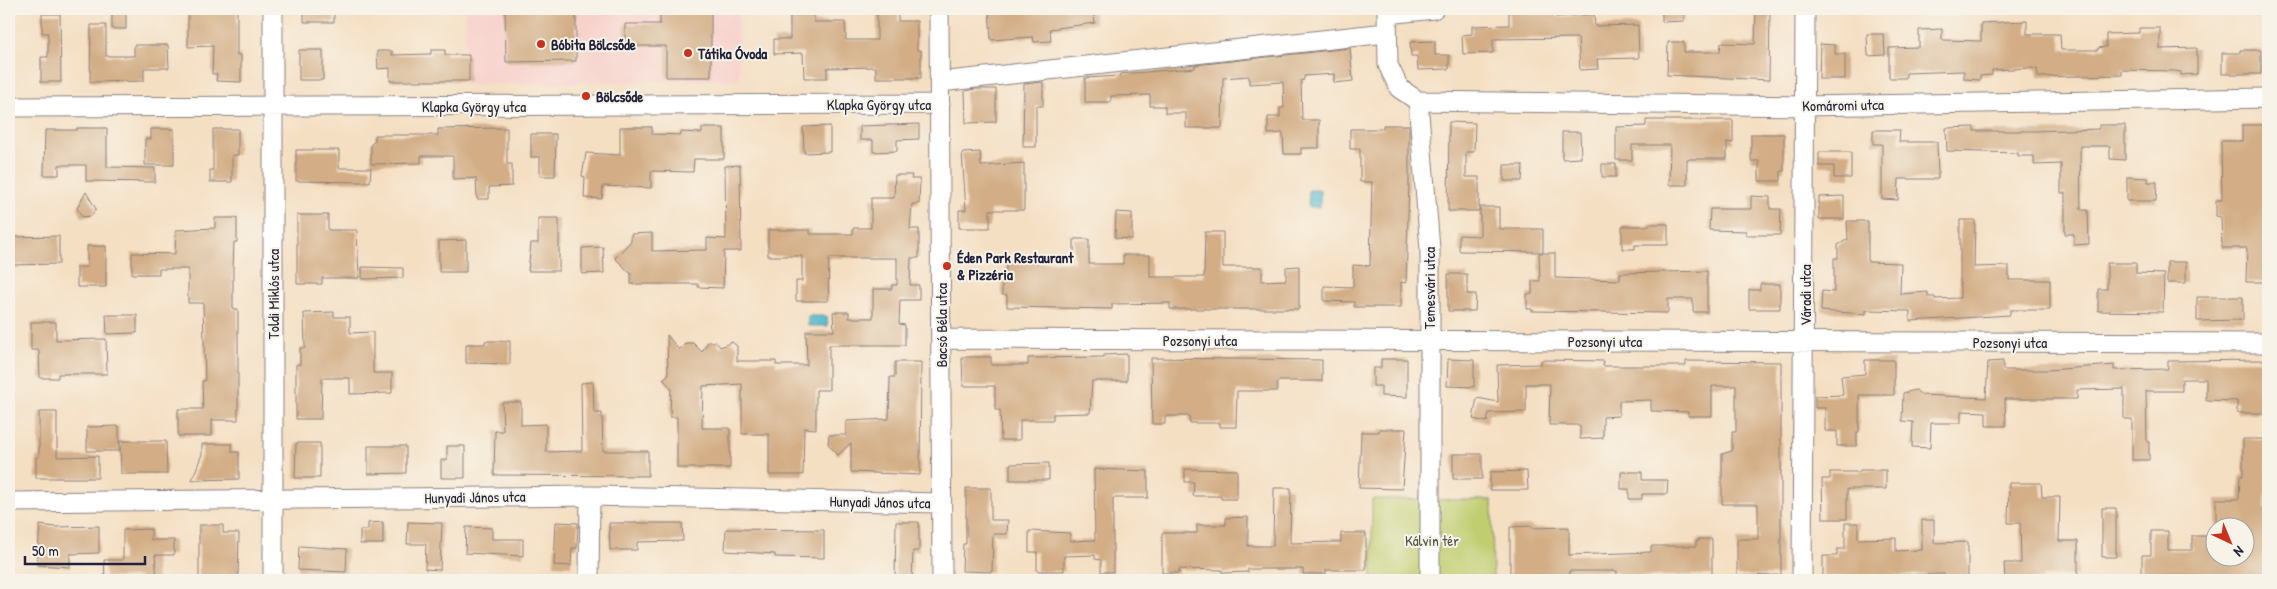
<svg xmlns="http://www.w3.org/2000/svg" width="2277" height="589" font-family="'Patrick Hand',sans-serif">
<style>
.built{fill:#f7d0ca}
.green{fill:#c0ce6f;stroke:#717855}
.water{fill:#4ab5c8;stroke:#366c82}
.building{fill:#d2ad85}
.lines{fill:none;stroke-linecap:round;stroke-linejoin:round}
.street-casing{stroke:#8b807f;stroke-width:21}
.street{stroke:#fff;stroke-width:19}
.poi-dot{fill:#c8321e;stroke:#f7f3e8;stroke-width:2}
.labels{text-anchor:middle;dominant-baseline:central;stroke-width:4;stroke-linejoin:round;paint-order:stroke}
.poi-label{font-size:15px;font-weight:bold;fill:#22223b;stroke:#f7f3e8;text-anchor:start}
.street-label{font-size:15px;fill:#22223b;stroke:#f7f3e8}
.park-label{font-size:15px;fill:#51564b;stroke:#f7f3e8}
</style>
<rect width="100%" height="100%" fill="#f7f3e8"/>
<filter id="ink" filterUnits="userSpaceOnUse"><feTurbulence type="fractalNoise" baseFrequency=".02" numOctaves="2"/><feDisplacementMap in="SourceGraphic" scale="10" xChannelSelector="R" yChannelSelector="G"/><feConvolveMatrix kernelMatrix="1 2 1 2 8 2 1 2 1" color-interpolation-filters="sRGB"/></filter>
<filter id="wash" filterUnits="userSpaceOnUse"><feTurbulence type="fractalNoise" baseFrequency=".0096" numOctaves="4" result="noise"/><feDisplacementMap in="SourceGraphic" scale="20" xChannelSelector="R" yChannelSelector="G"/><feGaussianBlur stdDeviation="1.12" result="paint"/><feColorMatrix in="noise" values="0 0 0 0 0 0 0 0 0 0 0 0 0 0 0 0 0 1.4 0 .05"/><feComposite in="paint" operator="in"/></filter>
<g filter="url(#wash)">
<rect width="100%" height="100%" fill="#f4dfc3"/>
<path class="built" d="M466,9H738L739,80L464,85Z"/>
<path class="green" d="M1372,499L1492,500L1493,580H1372Z"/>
<path class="water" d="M1309,190H1320V207H1308Z
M808,316H827L828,326H808Z"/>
<g id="blocks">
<path class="building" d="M188,9H237V55H241V82L216,81L217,74H212L213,46L188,47Z
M304,9H334V22H304Z
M505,9H576V61L506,62Z
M660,9H711V77H666V46H625V24H660Z
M877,9H898V21H917V50H921V78H876V67L827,68V78H804L803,53L774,54V39H790V15L814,14V22H845L846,40H877Z
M989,9H1093L1095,23L1050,29L1051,41L1034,42L1033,37L991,40Z
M1662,9H1684V21L1662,22Z
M1756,9H1770L1769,80L1667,75L1668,42H1684V52H1720L1721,43L1755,44Z
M112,10H126V29H112Z
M1556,11V17L1594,14L1595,26L1638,25L1639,58L1597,59L1598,69L1580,70L1578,38L1493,39V53L1463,54L1462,35L1472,34V26L1509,25V12Z
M42,14H60L61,82H41V57H48V33H42Z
M2027,21V34H2060L2061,50H2098V48L2106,47V34L2139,33V28H2160V49L2197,48V74L2181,75V72L2175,71L2122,70V75L2038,77L2037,69L2031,68L1992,70V75L1980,76V80L1964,79V71L1906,73V78H1889V48L1919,47V30L1942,29V40L1981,41V23Z
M91,25H106V56H134V45H168L169,68H144V81L90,82Z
M1867,34H1884L1885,55L1868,56Z
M1435,41V55H1449V69L1418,70L1417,56H1411L1410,42Z
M1820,44L1835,45V54H1845V79H1819Z
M1350,48L1353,81L1334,83V74L1304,76V80H1301L1302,120H1319V148H1301V154H1284L1283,133L1268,134V117H1280V108H1284L1283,82L1249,84V76L1223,78L1222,128H1186V113H1165V106H1150V95L1111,96V102H1085V78L1120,76V74L1195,68V65Z
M299,50H323V80H299Z
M431,50H445V55H469V81H390V68L378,69L377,51H392V55L431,54Z
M2240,50H2261V74H2222V53H2240Z
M1043,82V106H1036V147H1023L1024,84Z
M975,89H996V122L966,123L965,91Z
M1646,120H1733V143L1727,142V159H1687V185H1669L1670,145H1632V160H1616V127L1646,126Z
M1449,122L1475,123L1474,152H1466V177H1479V211H1448Z
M919,124V139L897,140V151L873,152V140H860V126Z
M1383,125H1409V182L1406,283L1401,282V307H1354V302L1324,301V286L1353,287V265L1370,266L1372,182H1360V149H1350V129H1383Z
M2099,125H2125V160L2110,159V146H2080L2081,210H2088L2089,244L2074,245V234H2065V193H2061V164L2034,165V156H2018V153L1947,151L1946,128L1974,127V131H2034L2099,129Z
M2242,125H2268V282H2246L2247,248H2222L2221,217L2216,216V200H2222L2221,141H2242Z
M830,126V152L804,153L803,127Z
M620,127H652V134L681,135V132L702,133V128H724V159H694L693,172L651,171V188L603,186L602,199L584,198L585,177L582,176L586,153L620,155Z
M77,128H107V167L155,168V182L86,181V165H59V175H44L45,130H77Z
M507,128V164H512V186L489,187V199H477L476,178L453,179V156H421V163L371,164V144L375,141V135H438V129Z
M151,129H174V165H145V139H151Z
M213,129H238V155H232V182H210V170H213Z
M1873,130H1900L1899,142H1937L1938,179H1899L1898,200L1882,199V144H1873Z
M1562,132H1580L1581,158L1562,159Z
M531,134H556L555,176H540V157H531Z
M1751,134H1784V171H1781V181H1759V161H1751Z
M296,150H339V168H371L370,182L296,181Z
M980,152L981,166L1024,163V210H990V228H959V210H966L962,153Z
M1819,152H1851V178H1834V166H1819Z
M1602,164H1616V177H1602Z
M740,165L741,251H724L723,288L698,287V284H631V274L615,258L631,241V234L652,233V251L707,250V238L726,239L725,166Z
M1504,165H1523L1522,181H1504Z
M895,175H912L911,179H920L919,204H912L910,229H919V258H911L910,285H919V300H900L899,324L905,325V345H829V390H816V429L804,428L803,475H769V434H742V384L703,386L702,428H730V468H677V417H670L671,388L663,379L668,375L667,335L679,350L686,343H693L702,352L708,342H716L720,347L732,342L737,346V361H776V365H807L806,331H834L833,312H849V318H873V289H892V285H897V258H829L828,301H796V281H802V256H768V230H810V234H853V228H871V198H894Z
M2127,177L2148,178V182H2157L2156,201H2127Z
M86,192L96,209L91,216L82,217L77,208Z
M1751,196L1770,197V209H1781L1780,235H1746V231L1709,230L1710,209H1751Z
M1844,196V219H1819V197Z
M1480,207H1499V229H1543V252L1459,251V235L1480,236Z
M1116,212L1132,213V239L1115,238Z
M297,215H328V230H357L359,278H322V284H297Z
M215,218H237V242H234L233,270V309H238V420H212V436H178V409H203L202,381H205L203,303H188V269H159V274H132V253L175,254L176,230L215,228Z
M538,218H559V271H528L531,243H538Z
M1960,220H1975L1974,267L2009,266V280H2050V310H2010V315L1910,321V311L1866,310V314L1821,311L1822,291L1834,292V258H1838V245L1848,239L1847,221H1868V262L1901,263L1900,294L1928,292V297H1935V299L1960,298Z
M1649,224H1668V245H1635V249H1622V226H1649Z
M1205,232H1223V267H1262V281L1286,280V267L1299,266V309H1170V303L1112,304V309L1007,307V295H1002V280H1004L1007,262H1074V239H1089V264H1123V255H1150V277H1204Z
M59,236V264L9,265V237Z
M466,240V272H439V241Z
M87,246H106V287H77V267H87Z
M603,247L604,273L582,274V248Z
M1539,253H1555V278L1620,280V273L1707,271V312H1693V299H1668V313L1532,311V309H1527V294H1532V281H1540Z
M2167,262H2186V283H2167Z
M2107,263H2136V273L2164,274L2163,312L2098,311V289H2107Z
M362,267L403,268V278L362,279Z
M1448,274H1467V294H1476L1475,311H1448Z
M1760,284H1780V309H1749V290H1760Z
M2197,297H2243V320L2197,321Z
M334,312V317H350V333L373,332V373H392V393L350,394V378H322L321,419H296V365L300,364V348H305L304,313Z
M106,315H137V333L107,334Z
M31,322H56V340L106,339L107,374H58V378H40L39,350H31Z
M485,341H510V364L466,363V344H485Z
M1127,354V381H1092L1090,413L1053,414V420H1020V440H1001L1000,410H995V386H963L962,357H991V365H1028V358L1104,357V355Z
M1151,358L1322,360V381H1277V391H1237L1236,427H1220V423H1190L1189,416H1165V424H1152Z
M1381,359H1407V397L1381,396V386H1373V368H1381Z
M1448,359L1474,360V387L1447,386Z
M1541,360L1604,361L1603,366H1686V361L1781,362V575L1737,576V539H1758V504H1722V454L1732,451V432H1736V386H1712V416H1688V412L1651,411V400L1619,401V416L1603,417V438L1580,439V425H1549L1550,384H1526V412L1489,413L1487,422L1473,419L1477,398L1498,402L1497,365L1541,364Z
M1865,360H1894V395H1859V432H1857V446H1837V431H1825V408H1815V396L1843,395L1841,376L1865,374Z
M2268,360L2266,413H2237V401L2206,400V379H2182V391H2146L2147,442H2149V460H2132V419H2124V389L2077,390V399H2005L2006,426H1986V412L1961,411V423H1931L1930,448L1912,447L1913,422L1902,421L1903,393L1916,390L1921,395L1986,398L1988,362L2003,361V370H2048L2114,365V370L2168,369V361Z
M895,362H921L920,475L851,472V443L838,455L828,444L829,435H846V421L889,419L890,377H895Z
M593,382L594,413H602L603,451H648V476L494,475L495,431H503L502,402H521V425L546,424V452L582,451L581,383Z
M39,412H57V457L98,456V478H36V457H39Z
M119,426V451H87V427Z
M1379,429H1406L1402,489L1359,488L1361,432H1379Z
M2243,439H2268L2265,508H2268V576H2142V555H2151V531H2168V550H2192V536H2214V556H2244V526H2216V499H2239L2240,476H2243Z
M120,441H166L167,474H121Z
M296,443H320V478H295Z
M202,444H232V452H239V479L192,480L202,454Z
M368,446H406V473L368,474Z
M447,446H465V478H441V460H447Z
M1453,454H1482V479H1453Z
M1049,463V480H1010V464Z
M1094,469L1148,471V498H1113V572H1101V560L1095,559V555L1064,556V571H1037V552H1029V531L1070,533V541L1095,540Z
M1185,469L1237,470V499H1221V496H1193L1194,482H1185Z
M1860,470H1886V489H1847V519H1823L1822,479H1830V472H1860Z
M1527,471L1528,490H1490V472Z
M1621,472H1642V480H1668L1667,494H1642V499H1629V489H1621Z
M2009,483H2041L2042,497H2060L2059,541H2078V576H2042V580H2005L2004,563H2021L2020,523H2008Z
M966,488H991V520H1008L1007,534H993L992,572L962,571L963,544H966Z
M1274,488H1291L1290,543L1341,542V533H1366V570H1326V574H1303V569H1248V572L1222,573V570L1179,569V573H1162V533H1197V525H1226V518L1248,517V546H1273Z
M2102,508H2116V557H2102Z
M1922,520H1934V543L1968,542V578L1944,579V574L1823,577V556H1837V549H1845V523H1858V539L1896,538V551L1922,550Z
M383,522V544H360V530H368V523Z
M408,522L442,523L440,570L425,569L426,544H407Z
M556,522L578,523L577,548H572L571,566L554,565Z
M896,522H919V551H913L912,580H895Z
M609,523H682L683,541L637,542V550H610Z
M40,525L56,527L99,526V553L70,554V567L37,565Z
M199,525H223V533H239L238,580H199Z
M1532,526V528L1569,527V555L1651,552V546H1696V541H1699V539H1712V575L1617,577V571H1569L1570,576L1510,577V527Z
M466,527L492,528V539H523V556L465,553Z
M151,529V540H174V555H155L157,580H140V577L105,578L104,560H123V530Z
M726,529L824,530V558L775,557V554L725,551Z
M299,546L347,549L346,572L298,570Z"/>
</g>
</g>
<g filter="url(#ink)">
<use href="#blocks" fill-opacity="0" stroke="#8b807f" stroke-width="1"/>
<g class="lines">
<defs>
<path id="street" d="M273,9V580
M939,9L942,580
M1387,9L1388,65L1399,88L1418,101L1430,249V580
M1387,14L1434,9
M940,82L1386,33
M1418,101L1804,106L2268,98
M9,107L940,104
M942,339L2268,343
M9,502L590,496L941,503
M589,580L590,496
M1802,580L1805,9"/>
</defs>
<use href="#street" class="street-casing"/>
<use href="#street" class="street"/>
</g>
</g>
<g class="poi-dot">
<circle cx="541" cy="44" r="5"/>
<circle cx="688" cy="53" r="5"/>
<circle cx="586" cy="96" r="5"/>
<circle cx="947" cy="266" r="5"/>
</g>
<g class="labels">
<g class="poi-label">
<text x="551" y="44">Bóbita Bölcsőde</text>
<text x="698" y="53">Tátika Óvoda</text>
<text x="596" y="96">Bölcsőde</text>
<text x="957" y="257">Éden Park Restaurant<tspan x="957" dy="17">&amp; Pizzéria</tspan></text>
</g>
<g class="street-label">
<text x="879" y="104">Klapka György utca</text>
<text transform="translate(1843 105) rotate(-1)">Komáromi utca</text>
<text x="474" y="106">Klapka György utca</text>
<text transform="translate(1429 288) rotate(-90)">Temesvári utca</text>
<text transform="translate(273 294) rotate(-90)">Toldi Miklós utca</text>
<text transform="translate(1805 295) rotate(-90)">Váradi utca</text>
<text transform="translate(941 325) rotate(-90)">Bacsó Béla utca</text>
<text x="1200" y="340">Pozsonyi utca</text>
<text x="1605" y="341">Pozsonyi utca</text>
<text x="2010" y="342">Pozsonyi utca</text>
<text transform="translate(475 497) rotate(-1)">Hunyadi János utca</text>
<text transform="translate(880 502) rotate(1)">Hunyadi János utca</text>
</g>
<g class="park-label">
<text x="1432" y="540">Kálvin tér</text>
</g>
</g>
<rect width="2277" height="589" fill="none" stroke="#f7f3e8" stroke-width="30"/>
<g transform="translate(2230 542) rotate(136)"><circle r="24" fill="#f7f3e8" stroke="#a29fa3"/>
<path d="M0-4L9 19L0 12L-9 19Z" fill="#c8321e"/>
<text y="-8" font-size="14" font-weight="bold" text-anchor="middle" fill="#22223b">N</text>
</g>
<path d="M25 556v8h120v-8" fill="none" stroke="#22223b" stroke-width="2.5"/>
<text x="32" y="556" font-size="15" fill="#22223b" stroke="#f7f3e8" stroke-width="4" paint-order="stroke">50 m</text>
</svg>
